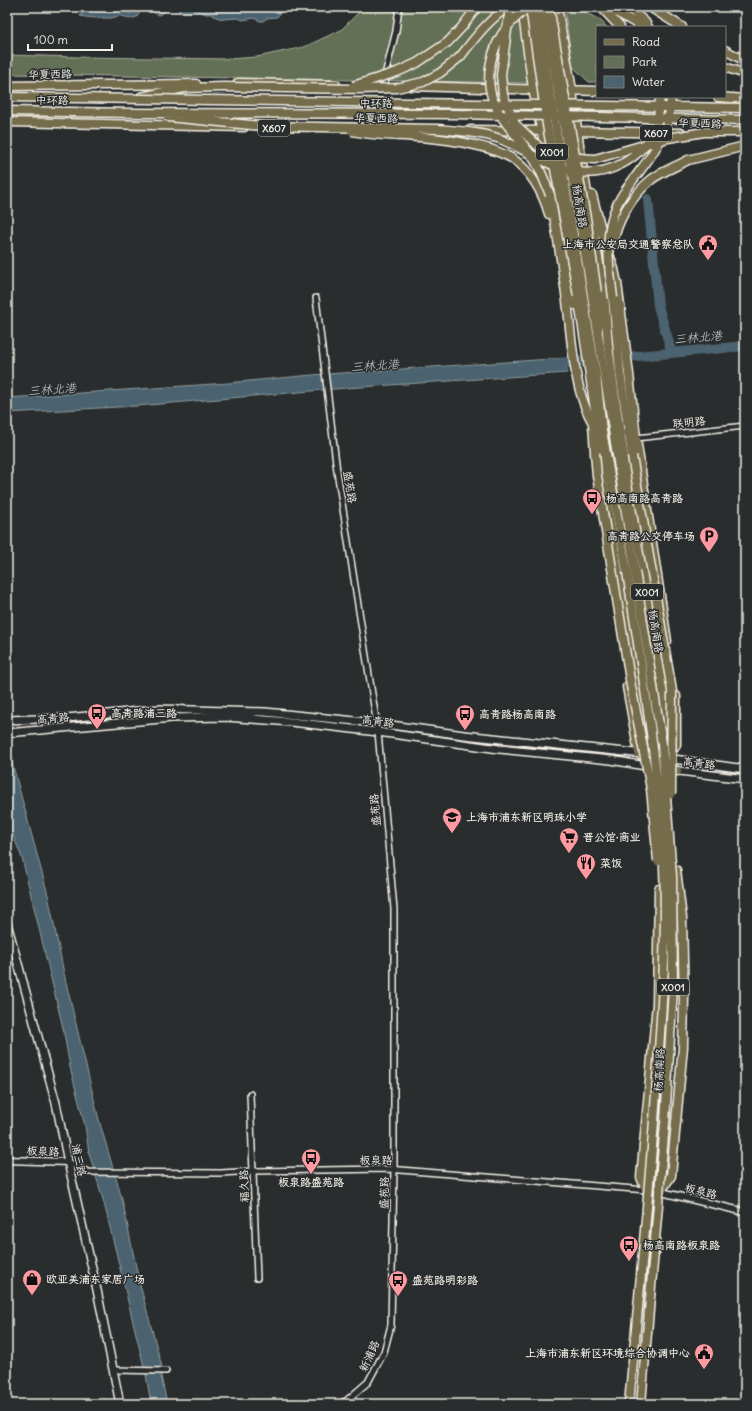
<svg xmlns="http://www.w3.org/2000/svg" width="752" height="1411" font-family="Delius,'LXGW WenKai TC',sans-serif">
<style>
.green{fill:#636f56;stroke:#acb09f}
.water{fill:#4b646f;stroke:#8f9c9f}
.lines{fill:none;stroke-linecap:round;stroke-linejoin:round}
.river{stroke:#4b646f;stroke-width:10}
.minor-casing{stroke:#f4f1e8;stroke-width:8}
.tertiary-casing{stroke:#f4f1e8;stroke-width:9}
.secondary-casing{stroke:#f4f1e8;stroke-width:10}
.primary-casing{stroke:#f4f1e8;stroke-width:11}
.trunk-casing{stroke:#f4f1e8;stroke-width:11}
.minor{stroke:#2a2d2e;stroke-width:5}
.tertiary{stroke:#2a2d2e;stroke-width:6}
.secondary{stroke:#2a2d2e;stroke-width:7}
.primary{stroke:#746c4b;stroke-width:8}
.trunk{stroke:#746c4b;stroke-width:8}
.primary-bridge-casing{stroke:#f4f1e8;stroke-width:11;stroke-linecap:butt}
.trunk-bridge-casing{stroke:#f4f1e8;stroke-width:11;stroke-linecap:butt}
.primary-bridge{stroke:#746c4b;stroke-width:8}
.trunk-bridge{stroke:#746c4b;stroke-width:8}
.labels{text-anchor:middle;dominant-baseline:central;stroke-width:3;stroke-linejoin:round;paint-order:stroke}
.shield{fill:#2a2d2e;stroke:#b7b6b0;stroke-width:1}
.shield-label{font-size:10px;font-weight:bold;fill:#f4f1e8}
.street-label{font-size:11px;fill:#f4f1e8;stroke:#2a2d2e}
.poi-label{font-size:11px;font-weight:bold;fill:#f4f1e8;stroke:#2a2d2e;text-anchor:start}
.water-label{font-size:12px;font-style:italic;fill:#b0b9b8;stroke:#2a2d2e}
</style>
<rect width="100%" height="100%" fill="#2a2d2e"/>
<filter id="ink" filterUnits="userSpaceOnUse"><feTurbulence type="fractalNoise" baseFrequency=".025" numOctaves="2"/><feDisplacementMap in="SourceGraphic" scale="8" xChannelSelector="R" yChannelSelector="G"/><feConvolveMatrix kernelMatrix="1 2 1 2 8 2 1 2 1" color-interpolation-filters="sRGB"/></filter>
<g filter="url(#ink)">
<path class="green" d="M364,7H519L529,83L7,74V55L78,57L229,59L257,57L304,47L341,30Z
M575,7L600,20L607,27H597V82H589L573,67L565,14Z"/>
<path class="water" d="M137,7H153L155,10L159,11L161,7H169L166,11L159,15C146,11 147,0 137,17L129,19C118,12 117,19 107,18C98,18 89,18 80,16L82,12L96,11L110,13L123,11L131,13L136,10Z
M177,7H305L299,11L284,9L277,17L267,18L263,21H260L254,18L243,20L238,18L223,19L216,17L211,14H206C193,7 191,15 178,10Z
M566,358L567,373L346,388L137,406L7,413V398L228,383L312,375Z
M7,732L11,750L13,766L48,895L65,978L99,1120L122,1199L139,1281L162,1367L161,1376L167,1404H151L146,1375L104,1203L89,1153L85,1126L70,1067L63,1028L22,858L11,830L7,813Z"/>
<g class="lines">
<path class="river" d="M648,199L658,306L672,353
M617,358L745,346
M553,364L597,360"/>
<defs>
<path id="minor" d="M385,86L386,71L396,31L399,7
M316,298L337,471L378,732L394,909V1169L391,1325L384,1352L368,1382L346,1401L339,1404
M636,438L745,426
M250,1094L257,1278
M68,1162L88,1172L221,1173L253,1171L388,1169L646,1190
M114,1370L166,1371"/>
<path id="tertiary" d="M7,1160L68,1162
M657,1191L745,1212"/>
<path id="secondary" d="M7,720L67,718L159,709L265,712L376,723L464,735L644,754
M7,733L172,718L226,717L291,722L378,732L499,749L611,760L651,767
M666,758L745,769
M671,770L745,779
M7,923L56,1103L68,1162L97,1290L120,1404"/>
<path id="primary" d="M522,7L533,89L556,203
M557,7L572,90L580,152L604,293L608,345L619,427L663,689L666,753
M238,83L336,85
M7,86L196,84
M410,86L548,90
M568,90L597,91
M718,97L745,99
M7,122L244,127
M470,130L554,131
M574,131L682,133
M592,195L602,233L614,269L617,283L629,374L636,438L667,641
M559,225L572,297L575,305
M597,293L600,316L598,329
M578,296L586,348L602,459L603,481L649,755L657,762L677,771
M627,687L639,753L655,768V773
M669,755L676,745V696
M651,1144L656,1153L650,1233L651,1242L655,1253"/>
<path id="trunk" d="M601,7L620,27
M608,7L642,27
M628,7L645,22L648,27
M650,7L682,27
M448,42L462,27L477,7
M725,50L745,61
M460,57C474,39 488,20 508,7
M725,67L745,74
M141,97L184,88L223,87
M490,149C498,152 507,155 513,159C531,172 543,193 549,214
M688,160L745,146
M550,195C557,230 562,265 567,301C572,339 573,398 598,430
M592,295L635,571
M583,296L596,374L602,431L627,572
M613,298L620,372L632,456
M593,424L595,453
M646,1190L641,1177L657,1003L659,889
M661,1191L671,1176L683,1047L684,999L682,918L676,870"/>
</defs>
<use href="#minor" class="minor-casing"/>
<use href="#tertiary" class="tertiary-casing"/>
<use href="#secondary" class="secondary-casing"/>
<use href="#primary" class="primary-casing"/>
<use href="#trunk" class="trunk-casing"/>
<use href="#minor" class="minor"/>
<use href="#tertiary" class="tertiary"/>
<use href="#secondary" class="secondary"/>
<use href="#primary" class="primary"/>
<use href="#trunk" class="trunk"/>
<defs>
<path id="primary-bridge" d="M530,7L547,125L578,296
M549,7L587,224L597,293"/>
<path id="trunk-bridge" d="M510,7L501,75L503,95L515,124L539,147L564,157L595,159L668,138L704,132H745
M529,7C512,19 499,33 493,54C478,104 509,123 534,159C541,170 545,182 550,195
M536,7L583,296
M544,7L592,295
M353,86L397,72L417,63L448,42
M223,87L361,89L397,88L423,82L440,73L460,57
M7,97L745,108
M7,111L134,113L454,114L745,120
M168,117L262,126L437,129C458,131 480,132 500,139C523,148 543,164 567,170C604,180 646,160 657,121C659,114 659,105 660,97
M352,131C374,136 397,135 420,137C444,139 467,142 490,149
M613,245C616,221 633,194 652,179C663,171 677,166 688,160
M610,273L613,298
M610,277C608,253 606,230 616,207C621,194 631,183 639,172C657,149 671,126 671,97
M595,453L597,476L631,686L651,789L658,861
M632,456L672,691L671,794
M635,571L662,744L672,876L673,987L665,1123L641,1404
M627,572C642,671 659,769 664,868C667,938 662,1008 657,1078C650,1187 639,1295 629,1404"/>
</defs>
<use href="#primary-bridge" class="primary-bridge-casing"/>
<use href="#trunk-bridge" class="trunk-bridge-casing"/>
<use href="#primary-bridge" class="primary-bridge"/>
<use href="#trunk-bridge" class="trunk-bridge"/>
</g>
</g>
<defs>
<symbol id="civic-pin" viewBox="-11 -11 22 30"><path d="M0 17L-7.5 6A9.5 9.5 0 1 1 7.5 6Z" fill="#ff9aa2" stroke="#2a2d2e"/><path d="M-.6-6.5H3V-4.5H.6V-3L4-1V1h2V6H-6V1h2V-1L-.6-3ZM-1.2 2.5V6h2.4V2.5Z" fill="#111"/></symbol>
<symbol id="bus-pin" viewBox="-11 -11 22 30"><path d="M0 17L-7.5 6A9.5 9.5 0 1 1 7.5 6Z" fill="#ff9aa2" stroke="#2a2d2e"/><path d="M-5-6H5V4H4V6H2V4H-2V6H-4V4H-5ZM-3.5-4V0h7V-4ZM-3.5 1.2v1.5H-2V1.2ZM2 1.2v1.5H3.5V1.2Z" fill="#111"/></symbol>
<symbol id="parking-pin" viewBox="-11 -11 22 30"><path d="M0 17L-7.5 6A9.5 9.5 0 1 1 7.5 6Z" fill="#ff9aa2" stroke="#2a2d2e"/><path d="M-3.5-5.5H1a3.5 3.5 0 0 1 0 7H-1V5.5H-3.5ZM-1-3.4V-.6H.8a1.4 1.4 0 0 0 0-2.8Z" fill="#111"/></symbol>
<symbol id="school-pin" viewBox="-11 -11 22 30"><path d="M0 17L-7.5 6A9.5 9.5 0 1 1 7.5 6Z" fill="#ff9aa2" stroke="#2a2d2e"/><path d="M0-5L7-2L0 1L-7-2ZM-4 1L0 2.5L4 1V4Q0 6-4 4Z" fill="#111"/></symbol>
<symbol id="supermarket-pin" viewBox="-11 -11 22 30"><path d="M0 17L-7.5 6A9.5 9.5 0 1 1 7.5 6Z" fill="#ff9aa2" stroke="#2a2d2e"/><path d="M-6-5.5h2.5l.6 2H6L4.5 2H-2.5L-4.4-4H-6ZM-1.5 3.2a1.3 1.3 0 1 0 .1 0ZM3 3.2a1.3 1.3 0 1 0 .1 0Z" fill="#111"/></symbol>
<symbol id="restaurant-pin" viewBox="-11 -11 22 30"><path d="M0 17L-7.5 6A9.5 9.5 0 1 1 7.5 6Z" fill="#ff9aa2" stroke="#2a2d2e"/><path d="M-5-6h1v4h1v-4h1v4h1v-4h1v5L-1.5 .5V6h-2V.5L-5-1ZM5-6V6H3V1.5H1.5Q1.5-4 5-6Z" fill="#111"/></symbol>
<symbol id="shop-pin" viewBox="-11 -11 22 30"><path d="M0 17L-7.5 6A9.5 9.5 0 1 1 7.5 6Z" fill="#ff9aa2" stroke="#2a2d2e"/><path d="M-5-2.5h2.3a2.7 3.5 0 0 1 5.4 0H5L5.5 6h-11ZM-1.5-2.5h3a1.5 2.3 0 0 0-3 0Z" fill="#111"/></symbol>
</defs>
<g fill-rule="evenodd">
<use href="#civic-pin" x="697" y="233" width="22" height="30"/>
<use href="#bus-pin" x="581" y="487" width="22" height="30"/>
<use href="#parking-pin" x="698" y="525" width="22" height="30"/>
<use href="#bus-pin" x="86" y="702" width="22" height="30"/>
<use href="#bus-pin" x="454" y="703" width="22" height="30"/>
<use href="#school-pin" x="441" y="806" width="22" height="30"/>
<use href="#supermarket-pin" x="558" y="826" width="22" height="30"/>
<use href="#restaurant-pin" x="575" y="852" width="22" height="30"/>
<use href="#bus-pin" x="300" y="1147" width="22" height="30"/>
<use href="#bus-pin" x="618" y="1234" width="22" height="30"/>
<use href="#shop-pin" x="21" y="1268" width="22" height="30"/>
<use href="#bus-pin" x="387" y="1269" width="22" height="30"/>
<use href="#civic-pin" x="693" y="1342" width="22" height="30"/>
</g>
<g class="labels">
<g class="shield">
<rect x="258" y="120" width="32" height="16" rx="3"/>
<rect x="640" y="125" width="32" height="16" rx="3"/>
<rect x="536" y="144" width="32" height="16" rx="3"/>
<rect x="631" y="584" width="32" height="16" rx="3"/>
<rect x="657" y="979" width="32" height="16" rx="3"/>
</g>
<g class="shield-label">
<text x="274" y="128">X607</text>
<text x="656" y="133">X607</text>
<text x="552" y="152">X001</text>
<text x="647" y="592">X001</text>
<text x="673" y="987">X001</text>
</g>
<g class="street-label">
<text transform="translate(50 74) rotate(-1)">华夏西路</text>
<text transform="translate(52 100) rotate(1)">中环路</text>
<text x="376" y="103">中环路</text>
<text transform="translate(376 118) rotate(1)">华夏西路</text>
<text transform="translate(700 123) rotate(2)">华夏西路</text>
<text transform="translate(580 206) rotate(81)">杨高南路</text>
<text transform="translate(689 422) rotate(-6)">联明路</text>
<text transform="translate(350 487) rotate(81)">盛苑路</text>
<text transform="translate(656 631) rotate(81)">杨高南路</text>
<text transform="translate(53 718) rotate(-5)">高青路</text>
<text transform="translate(378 721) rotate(7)">高青路</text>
<text transform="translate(699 763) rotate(7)">高青路</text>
<text transform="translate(375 810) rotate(-95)">盛苑路</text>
<text transform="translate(659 1070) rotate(-87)">杨高南路</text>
<text transform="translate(43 1151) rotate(3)">板泉路</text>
<text transform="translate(79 1160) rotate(78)">浦三路</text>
<text x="376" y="1160">板泉路</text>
<text transform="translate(244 1186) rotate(-92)">福久路</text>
<text transform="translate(701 1191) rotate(14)">板泉路</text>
<text transform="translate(384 1193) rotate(-89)">盛苑路</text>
<text transform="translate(369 1356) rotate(-66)">新浦路</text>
</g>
<g class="poi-label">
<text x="694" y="244" text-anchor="end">上海市公安局交通警察总队</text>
<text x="606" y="498">杨高南路高青路</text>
<text x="695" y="536" text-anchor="end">高青路公交停车场</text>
<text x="111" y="713">高青路浦三路</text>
<text x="479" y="714">高青路杨高南路</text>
<text x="466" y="817">上海市浦东新区明珠小学</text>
<text x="583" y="837">晋公馆·商业</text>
<text x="600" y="863">菜饭</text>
<text x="311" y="1182" text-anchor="middle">板泉路盛苑路</text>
<text x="643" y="1245">杨高南路板泉路</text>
<text x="46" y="1279">欧亚美浦东家居广场</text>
<text x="412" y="1280">盛苑路明彩路</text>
<text x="690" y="1353" text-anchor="end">上海市浦东新区环境综合协调中心</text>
</g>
<g class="water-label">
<text transform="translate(698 337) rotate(-5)">三林北港</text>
<text transform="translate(375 365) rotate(-4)">三林北港</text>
<text transform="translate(52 389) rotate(-4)">三林北港</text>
</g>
</g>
<rect width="752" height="1411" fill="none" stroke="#2a2d2e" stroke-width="24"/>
<rect x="12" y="12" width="728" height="1387" fill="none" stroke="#f4f1e8" stroke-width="1.5" filter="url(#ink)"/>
<rect x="596" y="26" width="130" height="72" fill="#2a2d2e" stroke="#7b7b78"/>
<rect x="604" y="39" width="20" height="6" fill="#746c4b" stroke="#7b7b78"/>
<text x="632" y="46" font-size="12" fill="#f4f1e8">Road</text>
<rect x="604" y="56" width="20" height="12" fill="#636f56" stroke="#7b7b78"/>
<text x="632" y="66" font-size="12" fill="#f4f1e8">Park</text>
<rect x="604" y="76" width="20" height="12" fill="#4b646f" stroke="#7b7b78"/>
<text x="632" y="86" font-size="12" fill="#f4f1e8">Water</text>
<path d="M28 44v6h84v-6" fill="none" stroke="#f4f1e8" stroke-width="2"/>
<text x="34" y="44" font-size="12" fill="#f4f1e8" stroke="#2a2d2e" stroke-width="3" paint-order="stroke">100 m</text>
</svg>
